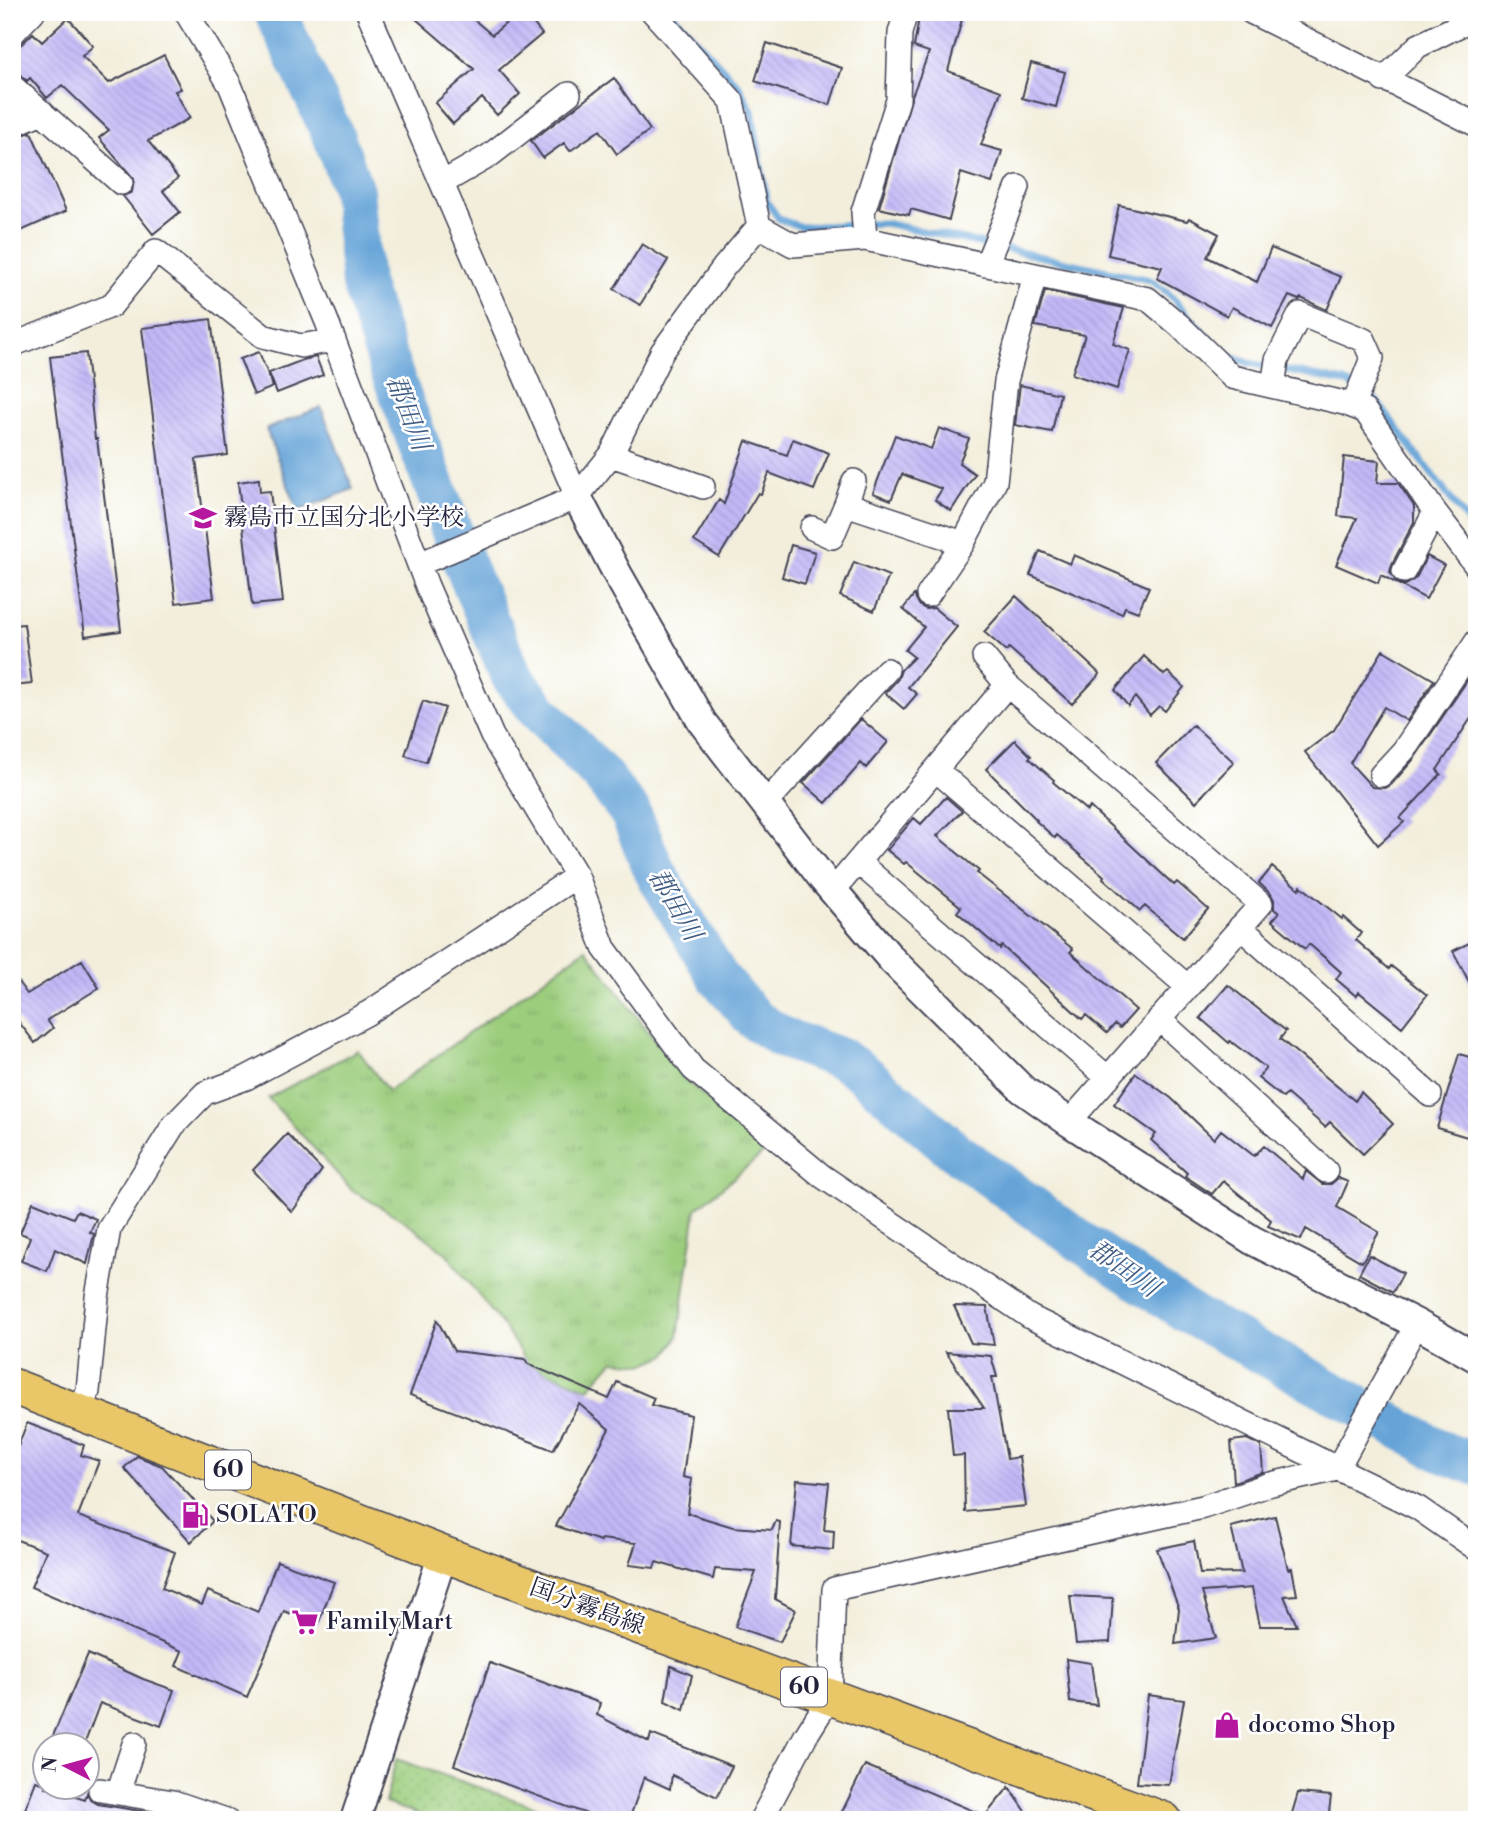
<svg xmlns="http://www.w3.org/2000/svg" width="1489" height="1832" font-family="'Libre Bodoni','Noto Serif JP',serif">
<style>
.grass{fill:url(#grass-dots);stroke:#5e785c;stroke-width:2}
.park{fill:url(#park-tufts);stroke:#5e785c;stroke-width:2}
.water{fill:#66a4d8;stroke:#44638a;stroke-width:2}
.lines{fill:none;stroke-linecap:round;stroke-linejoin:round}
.stream{stroke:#66a4d8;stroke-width:7}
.river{stroke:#66a4d8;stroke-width:42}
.building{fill:url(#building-back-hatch)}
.minor-casing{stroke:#414153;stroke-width:26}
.tertiary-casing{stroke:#414153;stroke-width:32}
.primary-casing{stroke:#414153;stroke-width:38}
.minor{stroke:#fff;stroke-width:23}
.tertiary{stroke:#fff;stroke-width:28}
.primary{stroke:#e9c769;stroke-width:35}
.labels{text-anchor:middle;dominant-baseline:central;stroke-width:5;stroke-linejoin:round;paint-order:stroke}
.shield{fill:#fff;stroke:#646476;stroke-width:2}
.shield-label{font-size:23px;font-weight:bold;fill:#22223b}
.poi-label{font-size:24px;fill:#22223b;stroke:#fff;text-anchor:start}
.street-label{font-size:24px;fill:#22223b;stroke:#fff}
.water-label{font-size:26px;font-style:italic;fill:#415c82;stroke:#fff}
</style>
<defs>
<pattern id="grass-dots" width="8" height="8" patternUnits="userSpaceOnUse" patternTransform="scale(1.75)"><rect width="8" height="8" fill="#9bcd7d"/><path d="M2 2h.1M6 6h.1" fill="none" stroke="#85b06d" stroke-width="1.8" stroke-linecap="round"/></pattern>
<pattern id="park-tufts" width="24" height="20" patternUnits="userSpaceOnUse" patternTransform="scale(1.75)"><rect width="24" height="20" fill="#9bcd7d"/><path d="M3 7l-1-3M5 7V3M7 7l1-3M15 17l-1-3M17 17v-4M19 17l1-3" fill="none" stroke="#85b06d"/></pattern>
<pattern id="building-back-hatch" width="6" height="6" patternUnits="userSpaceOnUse" patternTransform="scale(1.75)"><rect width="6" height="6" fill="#c3b8f7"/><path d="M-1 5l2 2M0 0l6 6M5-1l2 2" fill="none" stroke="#a79ed5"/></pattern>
</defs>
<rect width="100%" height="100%" fill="#fff"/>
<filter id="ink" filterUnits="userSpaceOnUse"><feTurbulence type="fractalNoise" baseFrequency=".0143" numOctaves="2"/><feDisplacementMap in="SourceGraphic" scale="14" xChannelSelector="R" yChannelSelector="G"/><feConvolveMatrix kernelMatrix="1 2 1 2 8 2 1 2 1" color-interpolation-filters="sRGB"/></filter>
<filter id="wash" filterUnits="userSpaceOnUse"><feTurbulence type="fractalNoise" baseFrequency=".00686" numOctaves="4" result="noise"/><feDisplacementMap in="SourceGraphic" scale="28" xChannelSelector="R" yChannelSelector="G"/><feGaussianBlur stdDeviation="1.57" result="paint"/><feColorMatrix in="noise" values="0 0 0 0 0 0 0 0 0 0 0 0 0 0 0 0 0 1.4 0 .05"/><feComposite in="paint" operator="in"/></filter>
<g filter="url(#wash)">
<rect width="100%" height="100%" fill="#f3eedb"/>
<path class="grass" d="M396,1759L574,1820H437L385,1803Z"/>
<path class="park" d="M586,949L685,1080L769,1149L696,1209L678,1337L666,1355L645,1364L613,1361L588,1389L528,1364L505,1329L446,1253L406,1222L352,1190L268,1098L358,1050L388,1091Z"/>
<path class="water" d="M321,407L353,489L298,511L266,429Z"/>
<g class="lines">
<path class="stream" d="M671,12L739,86L752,111L767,202L779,219L802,227L885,223L1150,280L1168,293L1222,352L1249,363L1345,382L1375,399L1477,534"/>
<path class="river" d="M275,12L334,137L353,191L362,283L391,371L464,563L512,677L539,711L602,776L630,812L654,870L718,977L754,1019L783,1038L842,1059L864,1074L956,1152L1084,1244L1188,1313L1443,1452L1477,1465"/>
</g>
<g id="blocks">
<path class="building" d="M408,12H465L492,35L519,12H524L542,34L499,70L520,94L497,115L482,98L453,124L435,103L474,69Z
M920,12H964L948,71L1001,91L981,145L1002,151L992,183L961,173L949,220L911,209L909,215L879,208L912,96L929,52L914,47Z
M68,18L93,46L82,56L109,83L164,55L181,89L175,91L190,118L148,141L178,178L163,191L180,212L153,234L123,196L132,192L134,179L99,138L109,130L62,85L47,98L30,78L27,81L12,67V48L22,44L33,33L42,42Z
M767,43L842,68L830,105L755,81Z
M1031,63L1065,72L1056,107L1022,98Z
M614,78L650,130L617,154L600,130L570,151L564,143L543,158L531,141Z
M31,132L66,211L12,235V139Z
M1119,205L1187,221L1189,218L1219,234L1207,257L1257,282L1271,248L1341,277L1327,310L1301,298L1299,300L1289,296L1272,328L1232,307L1227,316L1157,278L1162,267L1108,255Z
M642,244L668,260L640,305L614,289Z
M1045,291L1124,308L1113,344L1130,350L1117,389L1072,374L1085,335L1035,326Z
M211,319L228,455L196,459L214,598L176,603L142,328Z
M259,352L273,387L254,395L240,359Z
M86,353L95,439H97L121,631L85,636L50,357Z
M316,357L323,375L277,393L269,373L303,360Z
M1020,385L1060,394L1052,432L1015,425Z
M939,428L969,439L959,463L975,474L951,511L935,500L942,489L902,474L891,500L873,493L895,435L931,449Z
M793,439L829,453L814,490L769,473L761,494L758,493L719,557L694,541L719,500L724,504L746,441L787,455Z
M1344,457L1379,461L1377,483H1398L1414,506V522L1392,564L1390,572L1397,583L1405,585L1416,578L1427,556L1444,565L1426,599L1381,575L1378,583L1336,565L1357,518L1338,516Z
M259,479L260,492L270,491L283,602L252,605L238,482Z
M791,545L815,552L805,584L782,577Z
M1040,551L1070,564L1074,555L1149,587L1138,612L1125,607L1122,614L1030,575Z
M854,562L889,576L874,611L840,596Z
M914,595L920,606L926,609L934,608L957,627L908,687L917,694L904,709L885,693L898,679L901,670L914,657L905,650L924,627L903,609Z
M1016,596L1100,674L1072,704L1009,648L1006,651L984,632Z
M24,624L32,684L12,686V625Z
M1383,650L1434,680L1407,721L1384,707L1350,763L1372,787L1385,788L1391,785L1414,759L1471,675L1477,679V709L1437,770L1441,774L1400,818L1404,822L1378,845L1305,752L1334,730Z
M1144,656L1164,675L1168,672L1184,687L1165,711L1159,706L1150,715L1135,697L1128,706L1115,690Z
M423,701L445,708L426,762L405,755Z
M861,719L888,742L866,768L861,763L826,803L803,783Z
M1193,725L1234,762L1196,802L1156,763Z
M1015,740L1031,756L1029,758L1054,780L1053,782L1087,811L1090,807L1174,885L1177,882L1208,909L1183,938L1145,906L1140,911L1103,878L1104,876L1057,835L1055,838L1036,821L1037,820L986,769Z
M946,797L962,811L937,836L979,871L977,873L1073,949L1070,952L1136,1010L1120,1028L1115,1024L1107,1033L1086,1015L1082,1019L1002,946L1000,949L957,912L961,907L906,862L904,864L887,850L914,818L921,824Z
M1272,867L1299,889L1301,886L1342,919L1343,917L1361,933L1356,940L1389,969L1391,966L1427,995L1402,1027L1359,992L1356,996L1336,979L1341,972L1309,944L1305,949L1272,921L1279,913L1274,909V900L1271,894L1259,883Z
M1477,939V997L1453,951Z
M82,960L99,988L47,1020L53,1028L35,1043L12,1013V974L27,994Z
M1228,985L1286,1031L1280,1039L1355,1101L1361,1092L1393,1124L1363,1154L1330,1122L1325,1127L1287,1094L1283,1098L1258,1078L1266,1068L1230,1041L1229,1043L1200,1018Z
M1459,1054L1477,1059V1128L1474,1139L1437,1128Z
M1136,1073L1171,1098L1214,1139L1221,1130L1254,1156L1264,1146L1303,1179L1306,1171L1322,1184H1331L1338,1178L1348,1182L1337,1207L1379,1232L1362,1262L1306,1229L1301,1240L1268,1226L1271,1220L1223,1181L1212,1194L1185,1176L1187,1173L1151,1140L1156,1134L1114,1104Z
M287,1134L322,1170L292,1212L253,1170Z
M33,1202L73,1218L77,1211L96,1219L90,1232L94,1234L87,1264L55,1249L47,1271L21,1261L30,1237L20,1233Z
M1369,1255L1403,1273L1393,1292L1359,1274Z
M954,1306L987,1307L994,1345L971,1343Z
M437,1320L454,1351L525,1359L528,1364L609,1399L617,1382L654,1398L651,1405L691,1415L683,1477L692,1479L687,1513L733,1527L772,1530L776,1521L780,1522L775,1599L796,1610L780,1642L735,1627L756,1572L715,1569L713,1579L656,1562L654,1568L629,1565L636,1543L601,1539L600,1541L556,1526L609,1429L579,1404L553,1450L410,1395Z
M946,1352L991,1356L997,1377H992L1007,1459L1019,1457L1026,1506L965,1512L964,1455L953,1456L948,1408H984Z
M27,1423L84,1445L81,1455L99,1461L78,1516L175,1552L162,1588L202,1605L208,1591L258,1612L277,1561L334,1582L318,1624L284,1611L247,1697L176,1666L182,1651L31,1587L46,1551L12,1538V1462Z
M1247,1439L1261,1446L1263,1472L1234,1482L1231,1441Z
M137,1456L162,1466L213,1521L191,1542L124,1468Z
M797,1480L829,1483L824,1530L834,1531L833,1550L791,1546Z
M1275,1516L1288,1569L1292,1568L1297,1595L1284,1596L1297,1626H1260L1252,1588L1202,1592L1216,1638L1175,1644L1179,1609L1157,1549L1194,1541L1200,1574L1242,1573L1231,1527Z
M1070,1596L1113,1598L1110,1642L1076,1644Z
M88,1654L143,1679L174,1690L161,1726L100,1703L84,1745H49Z
M1066,1659L1091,1663L1097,1705L1070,1702Z
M490,1663L600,1703L597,1715L649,1742L651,1734L732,1766L717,1797L672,1775L670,1789L644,1777L629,1820H603L454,1765Z
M671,1666L692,1675L684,1710L665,1701Z
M1148,1695L1184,1700L1169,1785L1137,1783Z
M865,1765L985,1816L1009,1787L1032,1820H838Z
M36,1781L46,1784V1787L85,1800L87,1793L91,1800L98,1804L170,1816L182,1820H21Z
M1298,1793L1331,1796L1328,1820H1290Z"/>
</g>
</g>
<g filter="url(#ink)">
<use href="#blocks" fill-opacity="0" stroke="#414153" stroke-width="2"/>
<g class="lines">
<defs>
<path id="minor" d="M186,12L230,85L327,322L427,586L492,736L577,876L604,948L693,1069L822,1176L1030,1317L1418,1508L1477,1549
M368,12L577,497
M653,12L732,101L759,226
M1251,12L1477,125
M12,34L33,12
M1383,80L1418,46L1466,22
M12,86L121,183
M12,125L42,112
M442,183L489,156L569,94
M865,239L1148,299L1179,325L1232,377L1344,403L1365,411L1435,512L1477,567
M986,265L1018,187
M12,345L111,306L156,251L263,336L301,346L334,340
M1273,386L1277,360L1300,314L1364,340L1372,358L1353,406
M611,455L703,487
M846,504L854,481
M812,528L832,537L846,504L963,543
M419,564L577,497L611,455L662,352L724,267L759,226L793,245L865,239L863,212L898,100L900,33L906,12
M1404,571L1435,512
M928,595L963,543L995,482L1006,381L1035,275
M984,657L1007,685
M936,770L1188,987
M1381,775L1404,750L1477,641
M765,804L887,670
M858,862L1108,1078
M833,891L1007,685L1261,904L1069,1122
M1240,927L1430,1095
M1159,1019L1326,1171
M81,1412L88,1391L97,1297L109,1229L173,1126L205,1093L246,1078L368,1013L577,876
M100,1790L173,1802L226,1820
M118,1793L134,1744
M761,1820L805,1737L830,1697L834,1589L1203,1507L1271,1484L1337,1469L1417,1324"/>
<path id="tertiary" d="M577,497L618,575L702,722L823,879L892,960L1022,1089L1069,1122L1252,1240L1417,1324L1477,1358
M355,1820L443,1554"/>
<path id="primary" d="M12,1386L443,1554L1164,1820"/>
</defs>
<use href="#minor" class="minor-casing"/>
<use href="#tertiary" class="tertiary-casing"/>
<use href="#primary" class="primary-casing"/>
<use href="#minor" class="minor"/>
<use href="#tertiary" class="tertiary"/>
<use href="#primary" class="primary"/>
</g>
</g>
<defs>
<symbol id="school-bare" viewBox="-9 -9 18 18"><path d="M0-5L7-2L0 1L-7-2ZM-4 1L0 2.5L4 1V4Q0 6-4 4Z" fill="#b5179e" stroke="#fff" stroke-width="2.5" paint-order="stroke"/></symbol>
<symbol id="fuel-bare" viewBox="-9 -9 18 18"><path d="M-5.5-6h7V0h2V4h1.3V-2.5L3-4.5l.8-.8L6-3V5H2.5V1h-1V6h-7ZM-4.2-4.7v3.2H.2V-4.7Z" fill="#b5179e" stroke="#fff" stroke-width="2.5" paint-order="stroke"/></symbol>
<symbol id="supermarket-bare" viewBox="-9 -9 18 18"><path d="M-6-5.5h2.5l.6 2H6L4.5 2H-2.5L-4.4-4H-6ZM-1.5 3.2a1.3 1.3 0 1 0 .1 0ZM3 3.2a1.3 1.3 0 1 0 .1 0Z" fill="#b5179e" stroke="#fff" stroke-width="2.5" paint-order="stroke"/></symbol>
<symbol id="shop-bare" viewBox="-9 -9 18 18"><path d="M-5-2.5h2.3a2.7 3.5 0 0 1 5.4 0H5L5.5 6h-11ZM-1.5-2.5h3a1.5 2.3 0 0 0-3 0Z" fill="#b5179e" stroke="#fff" stroke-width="2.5" paint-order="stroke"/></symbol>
</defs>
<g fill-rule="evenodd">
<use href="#school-bare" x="184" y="499" width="38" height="38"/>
<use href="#fuel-bare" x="176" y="1496" width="38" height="38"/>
<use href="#supermarket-bare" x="286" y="1603" width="38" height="38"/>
<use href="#shop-bare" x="1208" y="1706" width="38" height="38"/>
</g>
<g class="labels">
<g class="shield">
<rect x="205" y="1450.5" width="46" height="39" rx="5"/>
<rect x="781" y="1667.5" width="46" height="39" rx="5"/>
</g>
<g class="shield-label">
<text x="228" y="1470">60</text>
<text x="804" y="1687">60</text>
</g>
<g class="poi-label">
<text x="224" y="518">霧島市立国分北小学校</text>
<text x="216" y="1515">SOLATO</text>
<text x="326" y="1622">FamilyMart</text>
<text x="1248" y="1725">docomo Shop</text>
</g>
<g class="street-label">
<text transform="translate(587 1607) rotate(20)">国分霧島線</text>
</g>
<g class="water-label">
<text transform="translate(408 413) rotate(69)">郡田川</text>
<text transform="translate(675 905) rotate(60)">郡田川</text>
<text transform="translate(1124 1269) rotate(35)">郡田川</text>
</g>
</g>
<rect width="1489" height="1832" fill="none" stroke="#fff" stroke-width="42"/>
<g transform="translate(66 1766) rotate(276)"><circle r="33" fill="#ffffff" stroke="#a7a7b1" stroke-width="2"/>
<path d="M0-5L12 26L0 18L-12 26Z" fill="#b5179e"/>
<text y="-10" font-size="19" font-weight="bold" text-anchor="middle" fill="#22223b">N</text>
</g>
</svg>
